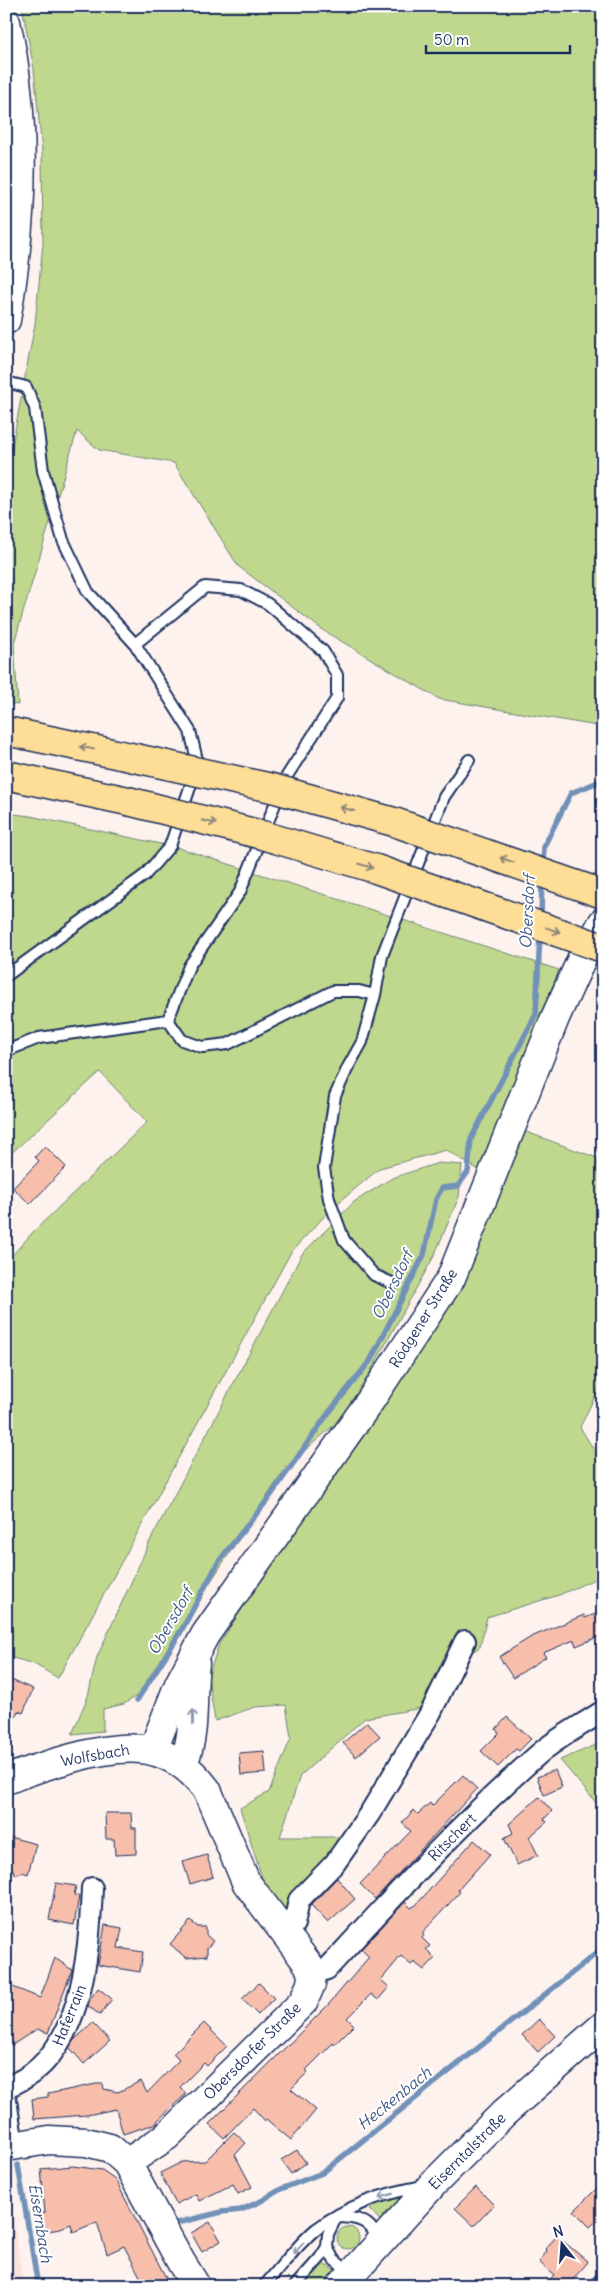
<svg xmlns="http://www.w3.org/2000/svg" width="609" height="2292" font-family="Delius,sans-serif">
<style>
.built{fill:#fbe2da}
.green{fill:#c0d88e;stroke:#6e8476}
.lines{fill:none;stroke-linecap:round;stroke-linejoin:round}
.stream{stroke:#7191b9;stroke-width:5.5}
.building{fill:#f7beac;stroke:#1b2f5e}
.service-casing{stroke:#1b2f5e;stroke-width:14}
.minor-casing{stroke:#1b2f5e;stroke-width:24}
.secondary-casing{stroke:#1b2f5e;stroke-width:31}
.motorway-casing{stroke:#1b2f5e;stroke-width:31}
.service{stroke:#fff;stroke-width:10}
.minor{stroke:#fff;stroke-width:20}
.secondary{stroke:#fff;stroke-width:28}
.motorway{stroke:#fedd96;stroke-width:28}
.motorway-bridge-casing{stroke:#1b2f5e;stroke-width:31;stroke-linecap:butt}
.motorway-bridge{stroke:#fedd96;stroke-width:28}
.oneway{stroke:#8c867a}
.oneway2{stroke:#8d97ae}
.labels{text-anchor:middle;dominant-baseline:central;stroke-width:4;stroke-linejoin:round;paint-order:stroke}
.street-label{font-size:15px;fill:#1b2f5e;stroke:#fff}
.water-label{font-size:16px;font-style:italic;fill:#3f5884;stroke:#fff}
</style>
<rect width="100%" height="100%" fill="#fdf2ee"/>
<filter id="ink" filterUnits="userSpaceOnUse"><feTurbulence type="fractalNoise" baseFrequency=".02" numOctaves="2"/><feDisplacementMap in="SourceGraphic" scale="10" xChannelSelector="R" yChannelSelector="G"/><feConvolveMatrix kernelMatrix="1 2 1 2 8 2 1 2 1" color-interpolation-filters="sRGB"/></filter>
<g filter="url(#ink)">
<path class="built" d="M8,2176L23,2286H6Z"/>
<path class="green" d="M22,6H603V727L439,699L324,631L238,566L174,463L99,450L77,431L14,643L18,705L6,703V478L35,324L43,243L42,151L34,69Z
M6,813L30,816L179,848L559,970L479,1170L446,1150L380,1168L332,1208L291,1252L58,1678L34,1664L6,1656V1262L33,1232L147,1122L100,1072L6,1158Z
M521,1130L597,1158L603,1219V1380L580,1427L600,1460H603V1589L597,1578L559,1595L487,1617L480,1647L457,1661L421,1708L365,1718L300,1776L280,1837H341L284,1911L263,1881L240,1808L269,1792L291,1738L286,1705L255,1707L215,1721L208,1677L219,1644L277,1556Z
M438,1163L462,1165L459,1197L434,1256L347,1414L287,1466L176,1634L140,1694L124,1704L103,1709V1731L72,1734L88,1696L97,1657L150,1541L302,1254L354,1202L392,1178Z
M603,1742V1811L560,1760Z
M403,2195L405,2196L382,2223L370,2209L373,2204Z
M337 2238a11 11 0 1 1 22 0a11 11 0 1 1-22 0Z
M323,2264L337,2271L336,2278L327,2286H302Z"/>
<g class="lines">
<path class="stream" d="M543,866L544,846L571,793L603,780
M541,918L542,880
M137,1700L179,1635L219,1561L269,1498L327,1415L370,1361L424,1255L436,1199L442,1188L458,1186L468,1172L471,1139L536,1014L540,935
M18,2165L38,2286
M177,2223L222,2212L241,2210L261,2201L281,2189L322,2173L603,1948"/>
</g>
<path class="building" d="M45,1146L66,1167L30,1204L13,1188L39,1161L35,1157Z
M603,1611V1635L576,1646L574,1640L543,1653L546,1657L513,1678L499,1657L531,1637L584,1615L585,1618Z
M6,1678L33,1689L23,1713L18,1711L6,1736Z
M507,1717L531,1739L519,1751L516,1749L498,1767L481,1751L499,1733L496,1729Z
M367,1722L380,1736L356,1757L343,1743Z
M264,1751L266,1773L241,1775L239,1753Z
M555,1770L562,1787L544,1795L537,1777Z
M463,1775L477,1789L375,1899L360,1884L411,1831L402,1823L414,1810L418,1814L430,1803L432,1806Z
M539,1797L552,1811L544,1819L547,1822L529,1837L538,1855L517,1865L504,1838L513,1833L509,1824Z
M105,1813H131L132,1828H136V1854L115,1855L114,1839H106Z
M6,1836L36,1844L28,1874L22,1872L16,1875L6,1859Z
M474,1840L490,1854L458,1890L460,1892L422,1933L424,1935L422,1938L430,1946L426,1949L435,1958L424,1970L414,1962L411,1965L401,1956L381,1980L389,1987L378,2000L371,1994L347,2018L354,2025L334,2045L333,2043L306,2070L308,2072L291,2089L316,2110L291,2140L266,2119L265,2121L253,2108L224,2138L209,2124L329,2004L369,1957L361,1949L387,1921L405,1902L411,1908L416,1905Z
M207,1855L213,1877L190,1884L183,1862Z
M337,1878L355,1899L328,1923L311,1905Z
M56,1883L76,1886L74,1895L79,1896L74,1925L49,1920Z
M190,1921L198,1927H206V1935L213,1941L207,1948V1956L186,1958L170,1944Z
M105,1925L122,1928L118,1948L143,1952L140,1972L98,1965Z
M55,1958L72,1970L48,2033L37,2029L6,2049V2001L13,1987L40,1998Z
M259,1983L274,1998L258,2015L242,1999Z
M98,1988L112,1999L100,2015L88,2006L90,1999Z
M539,2019L555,2036L538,2052L522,2035Z
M93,2023L110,2041L84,2064L69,2047L74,2040Z
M204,2023L227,2046L207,2066L204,2063L180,2087L186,2094L157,2121L158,2123L123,2134L116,2109L87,2115L34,2119L32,2099L48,2097V2094L96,2084H103L104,2089L118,2092L141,2081L147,2093L179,2060L173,2054Z
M234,2132L246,2143L235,2155L252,2187L238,2194L233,2184L199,2201L196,2194L176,2204L160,2173L182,2162L205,2161Z
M297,2150L306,2163L291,2174L281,2160Z
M73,2166L102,2170L115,2179L166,2278L150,2286H145L124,2246L107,2254L97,2222L73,2232L71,2224L55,2230L43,2231L40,2213H45L41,2169Z
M603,2182V2215L590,2227L574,2211Z
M476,2187L494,2205L474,2226L455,2208Z
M210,2222L221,2241L202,2252L191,2233Z
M557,2236L588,2262L567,2286H544L554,2275L539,2262L547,2251L545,2249Z"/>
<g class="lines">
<defs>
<path id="service" d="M6,382L26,387L35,408L43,471L63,540L88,592L135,644L190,731L198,764L170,846L145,875L6,976
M135,644L205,587L241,590L268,604L323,651L337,675V698L285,779L240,892L189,966L168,1020L182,1040L202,1047L228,1044L333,991H359L375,995
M6,1051L39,1038L168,1020
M394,1284L374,1275L344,1240L329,1199L324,1168L335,1096L348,1067L362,1042L375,995L382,956L444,797L469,760
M336,2217C355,2217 373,2220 377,2241
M327,2247L334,2260L351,2273
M264,2286C279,2269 299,2243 316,2229C347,2206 387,2192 425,2186
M295,2286L320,2258L327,2247L328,2234L336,2218"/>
<path id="minor" d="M285,1934L294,1924L299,1900L335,1863L370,1813L431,1712L465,1641
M312,1974L327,1969C396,1894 464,1819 540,1753C559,1737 582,1725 603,1711
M6,2087C82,2061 89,1956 92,1888
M6,2100L13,2145
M601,2286L603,2284"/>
<path id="secondary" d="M6,22C28,119 23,223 6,320
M153,1750L179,1684L205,1635L370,1401L451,1278L555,1018L583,956L603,922
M183,1764C197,1732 191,1697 195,1663
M6,1780C28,1771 50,1764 72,1758C126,1743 170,1740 207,1790L246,1882L308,1964L312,1974L311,1984L303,2002L167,2136L127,2163
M6,2147L49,2140L86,2142L110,2148L127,2163L181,2262L196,2286
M341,2286L433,2184L504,2113L603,2026"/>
<path id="motorway" d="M6,731L135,758
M6,775L128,801"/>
</defs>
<use href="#service" class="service-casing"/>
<use href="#minor" class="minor-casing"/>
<use href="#secondary" class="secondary-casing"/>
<use href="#motorway" class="motorway-casing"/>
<use href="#service" class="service"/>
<use href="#minor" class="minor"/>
<use href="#secondary" class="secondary"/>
<use href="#motorway" class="motorway"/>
<defs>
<path id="motorway-bridge" d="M135,758L272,788L394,822L603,894
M128,801L262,835L376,869L603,948"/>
</defs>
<use href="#motorway-bridge" class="motorway-bridge-casing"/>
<use href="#motorway-bridge" class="motorway-bridge"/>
</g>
<defs><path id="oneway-shaft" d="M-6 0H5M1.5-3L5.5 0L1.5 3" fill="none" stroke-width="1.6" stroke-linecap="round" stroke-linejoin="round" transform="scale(1.25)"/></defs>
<g class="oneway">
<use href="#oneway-shaft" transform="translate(87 748) rotate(-168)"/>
<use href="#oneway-shaft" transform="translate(347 809) rotate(-164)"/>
<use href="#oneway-shaft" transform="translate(209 822) rotate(14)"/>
<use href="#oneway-shaft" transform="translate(507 860) rotate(-161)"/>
<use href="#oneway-shaft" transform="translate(366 866) rotate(17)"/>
<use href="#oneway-shaft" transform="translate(553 930) rotate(20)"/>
</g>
<g class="oneway2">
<use href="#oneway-shaft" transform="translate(193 1717) rotate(-90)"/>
<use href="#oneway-shaft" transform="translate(386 2196) rotate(163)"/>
<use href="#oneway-shaft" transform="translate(299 2248) rotate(132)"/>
</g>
</g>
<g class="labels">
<g class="street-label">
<text transform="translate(423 1318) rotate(-58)">Rödgener Straße</text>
<text transform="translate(95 1755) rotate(-10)">Wolfsbach</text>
<text transform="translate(452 1837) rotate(-45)">Ritschert</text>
<text transform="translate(69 2015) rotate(-68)">Haferrain</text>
<text transform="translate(252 2051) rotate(-45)">Obersdorfer Straße</text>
<text transform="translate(467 2151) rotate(-45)">Eiserntalstraße</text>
</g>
<g class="water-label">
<text transform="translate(527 912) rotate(-87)">Obersdorf</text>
<text transform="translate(392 1285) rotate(-64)">Obersdorf</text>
<text transform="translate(170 1621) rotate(-60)">Obersdorf</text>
<text transform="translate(394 2098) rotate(-39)">Heckenbach</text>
<text transform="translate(41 2223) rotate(81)">Eisernbach</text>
</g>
</g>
<rect width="609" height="2292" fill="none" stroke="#fff" stroke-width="25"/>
<rect x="12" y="12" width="584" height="2267" fill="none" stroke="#1b2f5e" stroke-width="2" filter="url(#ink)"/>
<g transform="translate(562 2244) rotate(343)" stroke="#ffffff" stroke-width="4" paint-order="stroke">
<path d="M0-4L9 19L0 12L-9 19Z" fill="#1b2f5e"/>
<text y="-8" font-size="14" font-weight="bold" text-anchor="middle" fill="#1b2f5e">N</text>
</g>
<path d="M426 45v8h144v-8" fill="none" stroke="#1b2f5e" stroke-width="2.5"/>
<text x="434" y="45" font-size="15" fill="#1b2f5e" stroke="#ffffff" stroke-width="4" paint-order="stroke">50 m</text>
</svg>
